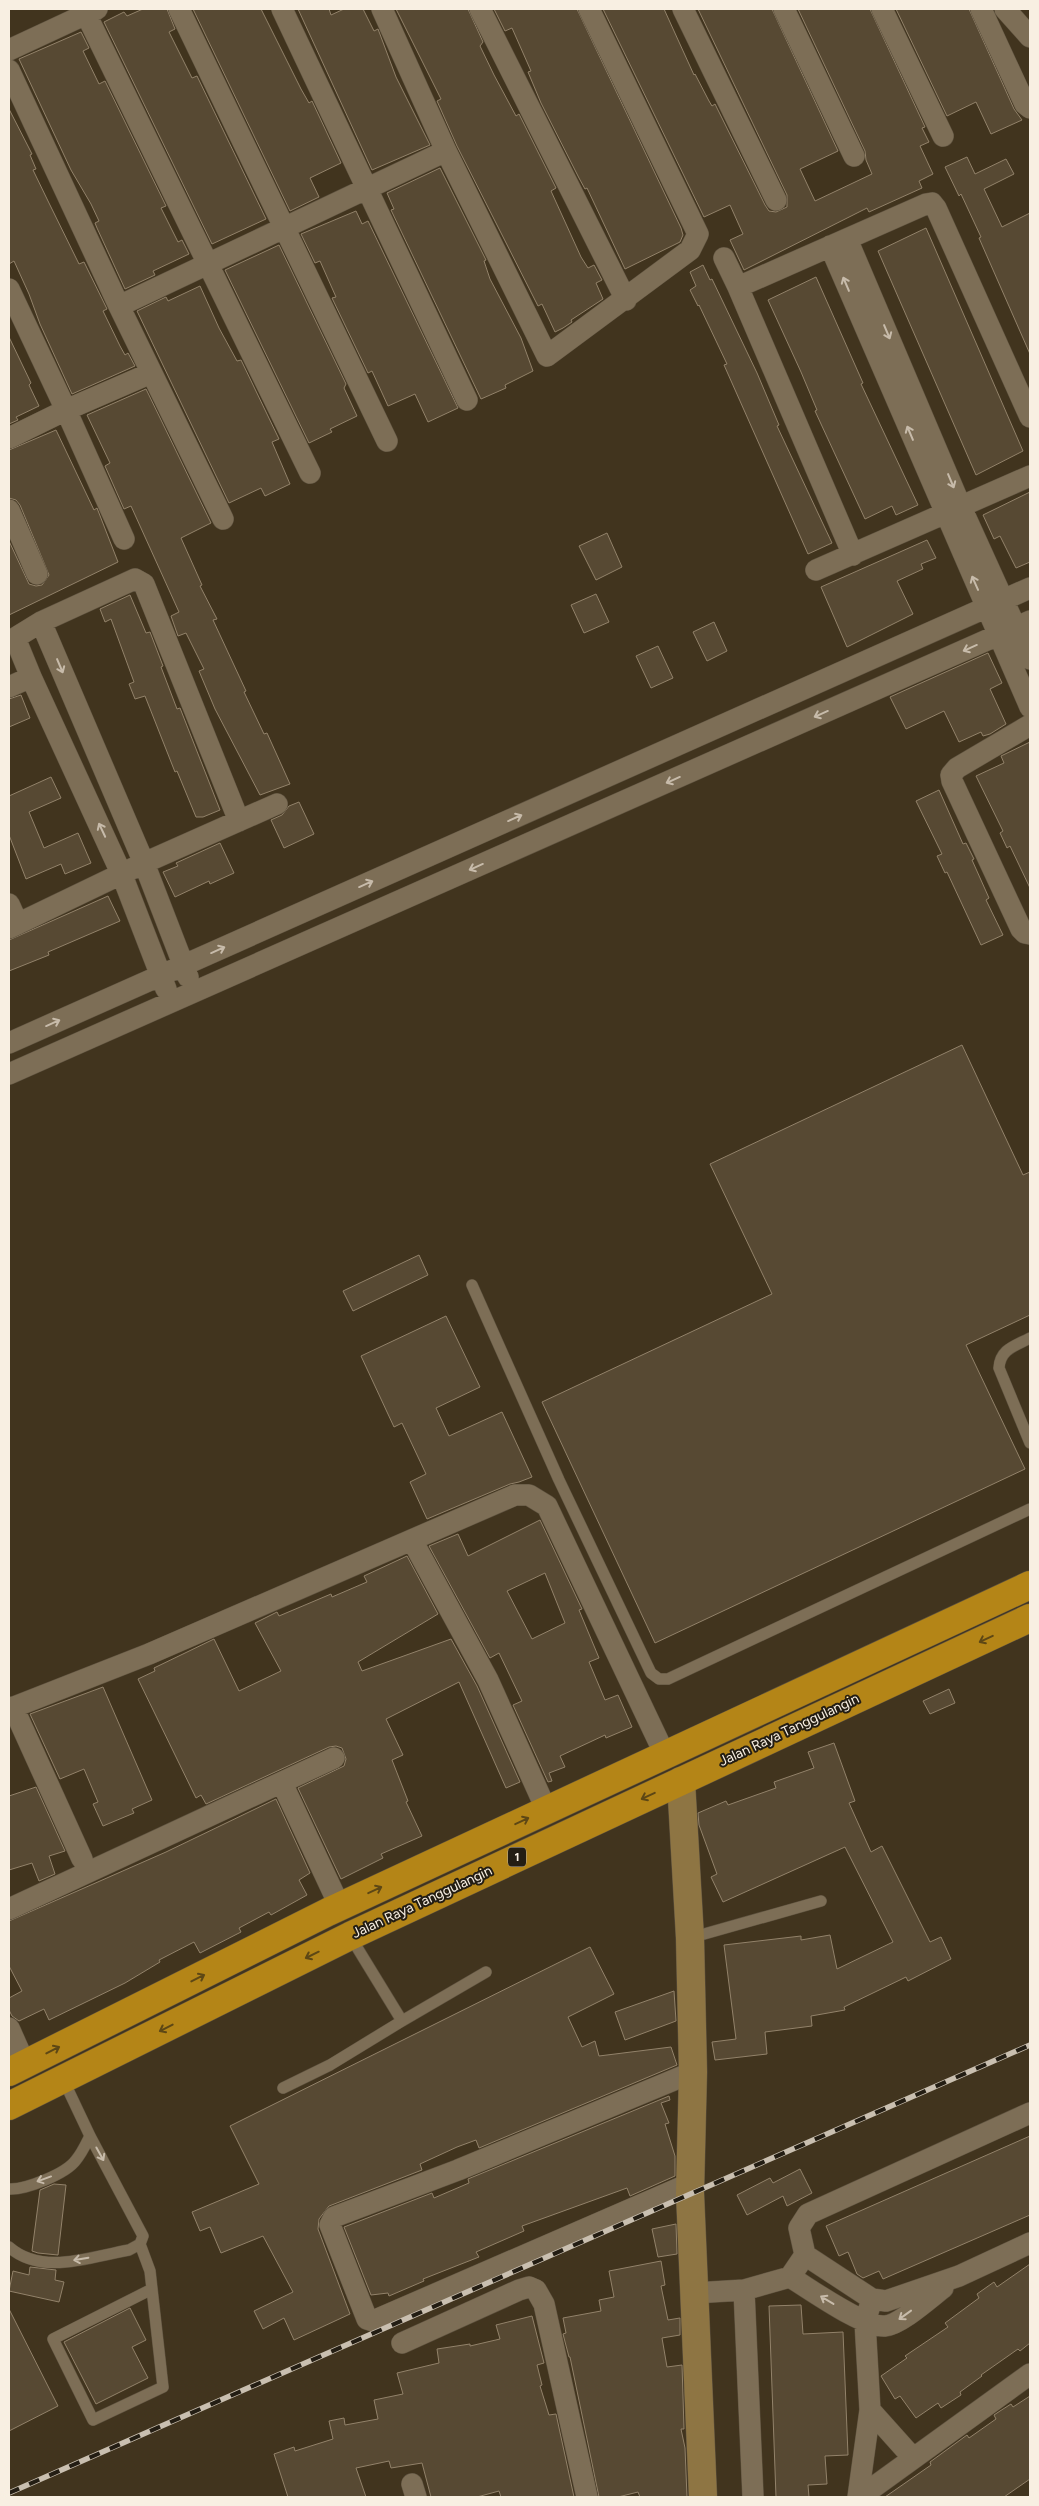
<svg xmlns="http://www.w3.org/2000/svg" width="1039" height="2506" font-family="Figtree,sans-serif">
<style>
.building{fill:#574933;stroke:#92826a;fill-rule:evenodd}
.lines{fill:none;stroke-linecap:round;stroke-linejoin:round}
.lane-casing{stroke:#5e523f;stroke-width:12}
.street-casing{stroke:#5e523f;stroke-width:22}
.secondary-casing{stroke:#5e523f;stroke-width:29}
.highway-casing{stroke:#5e523f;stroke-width:29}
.lane{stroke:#7d6e56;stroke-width:11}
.street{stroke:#7d6e56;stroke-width:21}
.secondary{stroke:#8e7543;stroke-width:28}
.highway{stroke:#b48517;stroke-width:28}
.rail-casing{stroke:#c9bfb0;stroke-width:5.5}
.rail{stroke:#231d13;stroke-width:4;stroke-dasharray:11;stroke-linecap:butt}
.oneway{stroke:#c7bbaa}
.oneway2{stroke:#5d4715}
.labels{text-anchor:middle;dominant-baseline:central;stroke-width:4;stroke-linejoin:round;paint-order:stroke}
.shield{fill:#231d13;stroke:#b8b0a4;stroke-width:1}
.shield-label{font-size:12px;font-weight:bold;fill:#f8efe2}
.street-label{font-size:14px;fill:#f8efe2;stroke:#231d13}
</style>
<rect width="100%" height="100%" fill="#41341e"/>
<path class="building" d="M143,9H167L175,29L169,32L192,78L197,76L266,219L212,244L104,22L124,12L127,16Z
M193,9H261L301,89L309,103L312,101L341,163L310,178L319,197L290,211Z
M298,9H329L331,15L344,9H363L374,31L378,29L396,77L430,145L372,170Z
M396,9H468L483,42L480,46L494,75L516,116L519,114L556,188L551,191L581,257L588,268L594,265L602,280L596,283L603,299L571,320L572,322L563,328L555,332L542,304L538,306L457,146L437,101L441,99Z
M494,9H577L681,228L683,235L680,242L625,269L587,188L585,189L579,178L541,103L528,72L531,71L512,28L505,31Z
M603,9H664L694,75L695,74L709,101L712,106L715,104L765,205L769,211L776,212L787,207V195L698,9H772L838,151L800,169L815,201L872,174L866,160L865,151L798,9H870L925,127L922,128L929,142L920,146L933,174L919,181L922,188L869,212L867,208L744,270L730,240L743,234L730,205L704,217Z
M896,9H969L1014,109L1022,120L991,134L976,102L947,116Z
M81,32L89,48L83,51L99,84L105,81L166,206L161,208L178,242L182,240L189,254L153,271L155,275L125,289L97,228L95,223L99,221L91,204L71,170L19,59Z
M9,109L32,154L30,155L36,169L33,170L48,201L79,264L84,262L107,309L103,311L120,346L125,355L128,353L135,366L72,394L40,324L29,294L14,261L9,264Z
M967,157L975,174L1006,159L1014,174L984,189L1002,227L1030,213V354L979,238L981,237L961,194L959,196L945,167Z
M440,168L486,260L484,261L490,279L521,338L533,371L505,385L506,388L481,399L391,210L394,209L387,193Z
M356,211L362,224L368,221L458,408L428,422L415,394L388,406L372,371L368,373L332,298L336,297L320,261L315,263L301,234Z
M926,228L1023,451L976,475L878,251Z
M279,245L346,384L344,388L357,416L330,429L332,432L309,443L225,270Z
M703,265L710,280L712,279L757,373L779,425L777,426L832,543L808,554L724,365L727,364L699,305L698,306L690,290L696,286L690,272Z
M816,277L863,383L861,384L918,505L896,515L892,506L865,519L815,411L817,410L801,372L768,300Z
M200,286L219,328L237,361L241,360L279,439L272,442L290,484L265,496L261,488L229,503L137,311L166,297L168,301Z
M9,337L31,383L29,385L39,406L16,417L18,420L9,424Z
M146,389L211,523L181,538L202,585L200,586L217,619L213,620L246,691L244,692L264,734L267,733L290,784L260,795L215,709L199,671L204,669L186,633L178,636L171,616L179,612L131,506L124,509L105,466L110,463L87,415Z
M56,430L94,510L97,508L118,562L9,615V541L29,584L36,586L42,585L49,575L20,505L16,500L9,498V450Z
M1030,492V562L1016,568L1000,536L994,539L983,515Z
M607,533L622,567L596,580L579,546Z
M927,540L936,558L921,564L923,569L897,581L913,614L847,647L821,587Z
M596,594L609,622L584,633L571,605Z
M130,595L146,633L150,632L163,666L161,667L177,709L180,708L220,810L203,817H196L177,771L175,772L145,696L135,699L129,684L134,682L111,619L105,622L100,609Z
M714,622L727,651L707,661L693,632Z
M658,646L673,678L651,688L636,656Z
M988,653L1002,683L990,689L1006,724L990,734L983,736L981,732L959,742L944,711L906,729L890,697Z
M21,695L30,718L9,727V699Z
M1030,742V888L1010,846L1007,848L1000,833L1003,831L976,776L1004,763L1001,756Z
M51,777L61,798L29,812L44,848L78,833L91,863L65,874L61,864L26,879L9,835V796Z
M939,790L963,844L966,843L974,859L972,860L989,898L986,900L1003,935L981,945L947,872L945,873L937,856L942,854L916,801Z
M299,802L314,834L284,848L271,820L282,815L289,806Z
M220,843L234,873L210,884L209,881L175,897L163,872L178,866L176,863Z
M108,896L120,921L48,952L49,955L9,971V940Z
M962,1045L1023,1175L1030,1172V1315L966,1345L1025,1469L655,1643L542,1402L772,1294L710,1164Z
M419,1255L428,1275L353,1311L343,1291Z
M446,1316L480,1387L436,1408L449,1436L502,1412L532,1477L519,1482L510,1484L427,1519L410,1482L426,1474L402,1423L394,1427L361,1356Z
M540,1520L582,1609L579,1610L599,1658L589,1662L605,1700L618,1695L632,1727L606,1738L605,1735L560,1756L565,1767L549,1773L552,1781L548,1782L513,1705L522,1701L499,1653L490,1658L429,1546L458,1534L468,1556ZM545,1573L565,1623L532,1639L507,1591Z
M407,1556L438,1614L358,1662L362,1671L451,1639L477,1686L520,1782L506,1788L459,1682L386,1719L403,1755L392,1760L408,1801L406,1802L422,1836L381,1854L383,1858L341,1879L298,1788L344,1766L346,1759L342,1748L336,1746L329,1747L206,1804L201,1795L196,1798L138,1679L155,1671L154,1668L214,1639L239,1691L281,1671L255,1623L277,1612L279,1616L331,1594L332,1597L367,1582L364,1576Z
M103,1687L152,1800L132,1809L134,1813L103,1826L93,1804L98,1802L84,1769L60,1779L30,1714Z
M949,1689L955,1703L930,1714L923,1701Z
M834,1743L855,1801L849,1803L871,1852L882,1846L930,1942L941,1937L951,1959L908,1981L906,1977L844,2007L845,2010L811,2016L812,2026L765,2032L767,2054L715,2060L712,2042L736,2039L724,1945L801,1936V1940L830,1935L837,1969L893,1942L845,1847L723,1902L711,1877L717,1874L699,1825L698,1813L726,1801L728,1805L776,1788L774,1782L814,1768L808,1752Z
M36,1787L65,1851L49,1856L55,1874L39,1881L32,1863L9,1870V1796Z
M276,1799L310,1873L299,1880L307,1895L271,1915L269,1912L239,1928L241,1932L200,1953L194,1942L159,1960L160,1962L125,1983L49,2020L44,2009L19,2021L12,2016L9,2010V1998L22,1991L9,1966V1921L166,1852Z
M590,1947L614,1994L568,2017L582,2047L595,2041L599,2056L671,2047L677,2065L479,2148L476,2140L457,2147L420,2164L422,2170L329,2206L319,2219L318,2229L350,2314L294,2340L284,2318L263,2329L254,2311L293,2292L263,2236L221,2253L210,2227L200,2231L192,2212L259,2184L230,2126Z
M674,1991L676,2021L625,2040L615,2012Z
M669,2096L670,2100L661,2103L669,2123L665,2124L675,2156V2176L630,2196L627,2188L522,2226L524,2231L476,2252L479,2257L423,2279L424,2281L389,2296L388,2293L371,2295L344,2227L432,2193L434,2198L469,2183L468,2179Z
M1030,2136V2215L883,2279L879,2271L863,2278L857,2274L848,2252L839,2256L826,2226Z
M800,2169L812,2193L787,2206L783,2196L747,2215L737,2195L770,2178L773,2183Z
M54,2184L66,2185L58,2255L38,2253L32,2251L40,2190Z
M676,2224L677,2254L658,2257L652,2229Z
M661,2261L665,2285L661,2286L668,2320L680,2318V2335L662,2338L667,2367L682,2365L684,2429H681L685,2448L687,2497H640L638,2492L618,2497H599L570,2357H569L563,2334L566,2333L563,2318L601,2311L599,2300L614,2297L609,2271Z
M1030,2264V2343L1020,2351L1018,2349L981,2375L982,2376L960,2392L961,2395L941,2408L938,2403L916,2418L900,2396L895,2399L881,2376L907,2358L905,2356L948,2327L945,2323L979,2298L977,2294L994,2282L997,2287Z
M30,2267L56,2270L55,2280L64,2282L59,2302L9,2291L13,2271L29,2275Z
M801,2305L803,2334L843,2332L848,2455L825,2456L827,2484L808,2485L809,2497H776L769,2306Z
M130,2308L146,2340L132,2347L148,2378L96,2404L64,2342Z
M9,2309L58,2406L9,2431Z
M532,2316L544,2363L537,2365L542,2385L540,2386L549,2415L556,2414L574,2497H501L499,2491L477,2497H431L422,2463L391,2468L389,2461L356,2468L366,2497H288L274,2454L294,2447L295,2451L333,2439L329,2421L344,2418L345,2425L378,2419L374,2400L403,2394L397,2373L439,2363L437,2349L470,2344V2346L500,2339L496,2325Z
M1030,2396V2479L1004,2497H885L931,2465L930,2462L967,2435L969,2438L996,2419L994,2415L1000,2411L1011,2404L1013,2407Z"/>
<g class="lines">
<defs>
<path id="lane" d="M472,1285L559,1480L651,1673L659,1679H668L1030,1509
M1030,1338C1015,1346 1000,1349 999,1368L1030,1443
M690,1938L821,1901
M402,2021L486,1972
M283,2088L330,2065L402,2021L350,1936
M9,2189C25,2190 66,2174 76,2160C82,2153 86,2144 90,2136
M140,2244L150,2271L152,2289L53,2339L93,2420L163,2387L152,2289
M9,2247C42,2276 90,2257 129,2250L140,2244L143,2236L90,2136L63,2079"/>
<path id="street" d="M179,9L387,441
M282,9L467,400
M382,9L446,151L547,356L690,250L698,234L589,9
M480,9L626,300
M683,9L776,200
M784,9L854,156
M882,9L943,136
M981,9L1025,104L1030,108
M1005,9L1030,37
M86,14L310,473
M9,50L97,9
M9,70L119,306L223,519
M847,239L961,507L1030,659
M830,246L1030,707
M724,258L738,287L853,555
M738,287L926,204L932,203L936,208L1030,417
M9,289L66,410L124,539
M119,306L446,151
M9,438L66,410L151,373
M9,510L37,574
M816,570L1030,476
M41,622L144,863L188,977
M9,687L31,677
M1030,725L957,768L951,775L952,781L1021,929L1025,933L1030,934
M9,904L18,924
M9,928L144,863L277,804
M166,989L122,875L31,677L15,638L41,622L135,579L144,584L239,821
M9,1043L1030,588
M9,1074L1030,621
M412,1540L488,1680L546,1809
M13,1707L82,1859
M9,1709L149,1654L515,1495H529L547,1506L665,1755
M282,1783L340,1907
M9,1909L334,1758
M9,2028L25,2064
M691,2183L373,2321L367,2319L330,2225L334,2217L458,2170L693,2072
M805,2255L872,2299L886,2301L959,2276L1030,2243
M790,2277C810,2289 864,2328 885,2326C900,2325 930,2298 943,2288
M744,2290L753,2497
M694,2293L744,2290L790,2277L805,2255L799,2228L808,2214L1030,2113
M402,2343L519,2290L529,2287L536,2290L544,2304L587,2497
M870,2410L913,2458
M412,2484L416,2497
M858,2497L870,2410L865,2322L872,2299
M860,2497L1030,2374"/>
<path id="secondary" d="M681,1781L690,1938L693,2072L690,2193L703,2497"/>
<path id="highway" d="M9,2072L328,1912L1030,1585
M9,2106L350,1936L1030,1618"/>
</defs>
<use href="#lane" class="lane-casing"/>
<use href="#street" class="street-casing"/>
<use href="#secondary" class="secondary-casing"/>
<use href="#highway" class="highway-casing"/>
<use href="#lane" class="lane"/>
<use href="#street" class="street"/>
<use href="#secondary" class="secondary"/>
<use href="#highway" class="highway"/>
<defs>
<path id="rail" d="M9,2493L1030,2045"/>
</defs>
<use href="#rail" class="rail-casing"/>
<use href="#rail" class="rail"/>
</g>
<defs><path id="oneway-shaft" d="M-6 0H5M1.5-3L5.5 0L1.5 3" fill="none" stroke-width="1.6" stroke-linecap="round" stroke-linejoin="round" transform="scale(1.25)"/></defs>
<g class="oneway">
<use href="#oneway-shaft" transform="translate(846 284) rotate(-113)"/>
<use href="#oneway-shaft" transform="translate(887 332) rotate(67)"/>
<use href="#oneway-shaft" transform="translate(910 433) rotate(-113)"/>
<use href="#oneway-shaft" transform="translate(951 481) rotate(67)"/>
<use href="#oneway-shaft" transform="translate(975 583) rotate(-114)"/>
<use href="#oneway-shaft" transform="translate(970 648) rotate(156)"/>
<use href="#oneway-shaft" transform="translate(60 666) rotate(67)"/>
<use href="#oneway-shaft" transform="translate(821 714) rotate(156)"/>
<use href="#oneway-shaft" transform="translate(673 780) rotate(156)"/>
<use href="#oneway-shaft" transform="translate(515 818) rotate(-24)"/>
<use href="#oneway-shaft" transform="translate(102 830) rotate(-115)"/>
<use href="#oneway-shaft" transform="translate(476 867) rotate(156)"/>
<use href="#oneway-shaft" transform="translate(366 884) rotate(-24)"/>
<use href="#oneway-shaft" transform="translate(218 950) rotate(-24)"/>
<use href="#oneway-shaft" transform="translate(53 1023) rotate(-24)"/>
<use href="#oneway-shaft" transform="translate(100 2154) rotate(61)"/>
<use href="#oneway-shaft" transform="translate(44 2179) rotate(160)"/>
<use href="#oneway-shaft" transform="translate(81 2259) rotate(170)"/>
<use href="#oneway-shaft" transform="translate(827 2300) rotate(-149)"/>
<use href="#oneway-shaft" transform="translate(905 2315) rotate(144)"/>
</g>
<g class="oneway2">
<use href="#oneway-shaft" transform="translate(986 1639) rotate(155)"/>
<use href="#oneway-shaft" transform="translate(648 1796) rotate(155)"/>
<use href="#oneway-shaft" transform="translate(522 1821) rotate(-25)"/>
<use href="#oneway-shaft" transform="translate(375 1890) rotate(-25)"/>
<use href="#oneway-shaft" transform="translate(312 1955) rotate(154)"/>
<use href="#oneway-shaft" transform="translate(198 1978) rotate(-27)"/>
<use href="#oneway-shaft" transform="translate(166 2028) rotate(153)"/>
<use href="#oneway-shaft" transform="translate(53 2050) rotate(-27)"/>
</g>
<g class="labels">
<rect class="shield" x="508" y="1847.5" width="18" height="19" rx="4"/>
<g class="shield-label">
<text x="517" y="1857">1</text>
</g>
<g class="street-label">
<text transform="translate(789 1730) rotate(-25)">Jalan Raya Tanggulangin</text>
<text transform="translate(422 1902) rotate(-25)">Jalan Raya Tanggulangin</text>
</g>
</g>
<rect width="1039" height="2506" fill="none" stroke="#f8efe2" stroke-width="20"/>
</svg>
